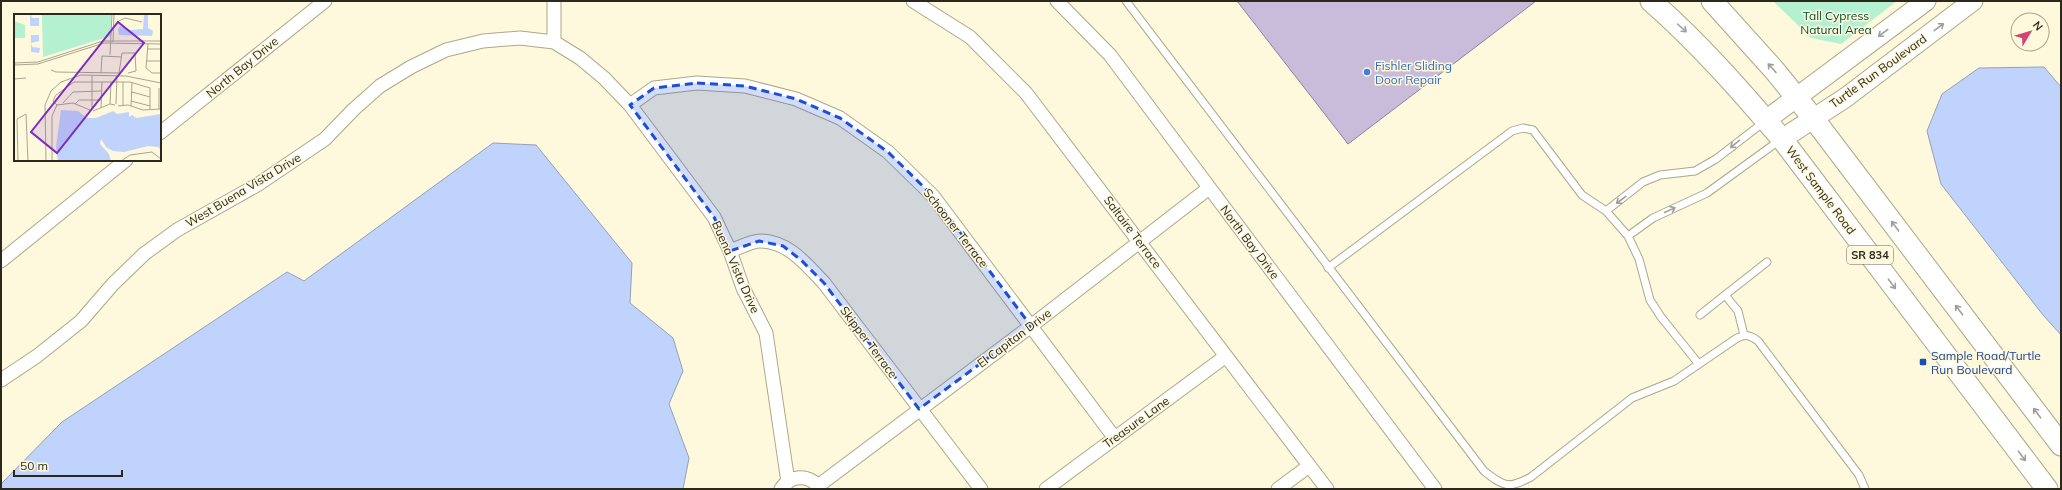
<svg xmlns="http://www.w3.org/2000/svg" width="2062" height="490" font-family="Mulish,sans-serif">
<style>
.green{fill:#b3f1d1}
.water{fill:#bfd3fc;stroke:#93a0b9}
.building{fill:#c9bcdb;stroke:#8d819d}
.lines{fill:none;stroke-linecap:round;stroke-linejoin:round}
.lane-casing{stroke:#aea787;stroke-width:9}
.street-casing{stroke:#aea787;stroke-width:15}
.secondary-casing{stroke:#aea787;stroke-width:21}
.primary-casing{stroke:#aea787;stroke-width:23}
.lane{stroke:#fff;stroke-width:7}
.street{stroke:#fff;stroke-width:13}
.secondary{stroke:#fff;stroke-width:19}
.primary{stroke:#fff;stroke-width:21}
.oneway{stroke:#a09f99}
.marked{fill:#1d4ed8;fill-opacity:0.2;stroke:#1d4ed8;stroke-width:3;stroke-dasharray:8 5;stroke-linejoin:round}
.shop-dot{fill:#3f7fe0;stroke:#fef8dd;stroke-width:1.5}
.transit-dot{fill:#1a4fb4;stroke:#fef8dd;stroke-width:1.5}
.labels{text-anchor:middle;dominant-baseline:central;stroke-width:3;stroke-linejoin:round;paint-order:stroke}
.shield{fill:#fef8dd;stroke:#6b6756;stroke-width:1}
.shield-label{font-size:11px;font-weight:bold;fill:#2c291c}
.park-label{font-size:12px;fill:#044c32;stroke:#fef8dd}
.shop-label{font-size:12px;fill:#366cbe;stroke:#fef8dd;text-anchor:start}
.street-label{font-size:12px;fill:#2c291c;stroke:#fef8dd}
.transit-label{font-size:12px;fill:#164399;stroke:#fef8dd;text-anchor:start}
.inset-road{fill:none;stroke:#aaa590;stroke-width:1}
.view{fill:#7b2cbf;fill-opacity:0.15;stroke:#7b2cbf;stroke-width:2}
.inset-edge{fill:none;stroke:#2c291c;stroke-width:2}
</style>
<rect width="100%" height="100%" fill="#fef8dd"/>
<path class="green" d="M1773,1H1897L1841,44L1811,38Z"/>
<path class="water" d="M2044,67L2061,87V335L2043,315L1941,184L1927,131L1942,94L1979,68Z
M493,143L536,145L632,263L630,303L673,338L683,371L669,404L689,458L683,489H1V484L62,422L287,272L304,281Z"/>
<path class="building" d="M1237,1H1536L1348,144Z"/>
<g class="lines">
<defs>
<path id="lane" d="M1126,1L1484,471C1504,487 1509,489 1531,477L1632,398L1674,381L1737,338C1746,334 1750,335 1758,341L1859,475L1865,489
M1606,211L1643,182L1660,175L1695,171L1716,159L1764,122
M1628,236L1653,218L1707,193L1780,140
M1328,268L1512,131L1523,128L1533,130L1582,195L1606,211L1628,236L1639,259L1650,300L1661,317L1698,363
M1725,295L1767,262
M1700,315L1725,295L1738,311L1744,335"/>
<path id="street" d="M913,1L970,37L1026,93L1327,489
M1057,1L1110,55L1435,489
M554,42V1
M630,105L654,88L697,83L745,86L796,99L840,118L888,152L933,196L1114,437
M160,133L325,1
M730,251C739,248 751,241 760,241C788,241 806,264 824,283L981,489
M1,261L126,160
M1,380L37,356L81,321L113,284L144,254L177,230L257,185L325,139L354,109L380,86L411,67L446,50L483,41L520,38L554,42L580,58L604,78L630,105L714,217L730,251L743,288L766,333L788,482
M818,486L1031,326L1209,188
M781,489C790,474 811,474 820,489
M1046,489L1226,356
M1278,489L1309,466"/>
<path id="secondary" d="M1766,120L1926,1
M1782,139L1845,98L1973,1"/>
<path id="primary" d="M1651,1C1699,43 1740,90 1782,139L2047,489
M1712,1L1775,71L1813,118L2061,445"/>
</defs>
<use href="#lane" class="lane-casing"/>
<use href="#street" class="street-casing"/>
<use href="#secondary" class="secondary-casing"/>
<use href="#primary" class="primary-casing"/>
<use href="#lane" class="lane"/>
<use href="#street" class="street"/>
<use href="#secondary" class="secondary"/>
<use href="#primary" class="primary"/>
</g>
<defs><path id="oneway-shaft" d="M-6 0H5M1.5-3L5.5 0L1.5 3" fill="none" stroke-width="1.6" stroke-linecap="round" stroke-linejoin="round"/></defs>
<g class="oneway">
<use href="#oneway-shaft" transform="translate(1939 27) rotate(-37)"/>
<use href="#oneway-shaft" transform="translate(1682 28) rotate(42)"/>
<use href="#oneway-shaft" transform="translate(1883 33) rotate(143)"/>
<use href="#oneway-shaft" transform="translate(1772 68) rotate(-132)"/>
<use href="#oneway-shaft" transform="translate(1735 144) rotate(141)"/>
<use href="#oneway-shaft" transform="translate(1621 200) rotate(143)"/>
<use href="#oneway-shaft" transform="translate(1670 210) rotate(-25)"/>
<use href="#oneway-shaft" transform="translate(1895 226) rotate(-127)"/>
<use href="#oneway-shaft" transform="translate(1892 284) rotate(53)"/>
<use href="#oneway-shaft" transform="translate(1959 310) rotate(-127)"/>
<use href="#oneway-shaft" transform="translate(2037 413) rotate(-127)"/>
<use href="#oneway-shaft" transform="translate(2022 456) rotate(53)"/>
</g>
<path class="marked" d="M697,83L745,86L796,99L840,118L888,152L933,196L1031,326L919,409L824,283L801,260L783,246L759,241L730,251L714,217L630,105L654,88Z"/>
<circle class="shop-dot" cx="1367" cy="72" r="4"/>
<rect class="transit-dot" x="1919" y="358" width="8" height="8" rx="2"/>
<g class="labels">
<rect class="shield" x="1847" y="246" width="46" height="18" rx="3"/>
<g class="shield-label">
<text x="1870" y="255">SR 834</text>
</g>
<g class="park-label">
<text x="1836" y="15">Tall Cypress<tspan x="1836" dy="14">Natural Area</tspan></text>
</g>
<g class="shop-label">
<text x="1375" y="65">Fishler Sliding<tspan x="1375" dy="14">Door Repair</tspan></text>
</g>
<g class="street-label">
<text transform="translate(242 67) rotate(-39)">North Bay Drive</text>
<text transform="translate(1878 71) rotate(-36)">Turtle Run Boulevard</text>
<text transform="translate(243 190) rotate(-31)">West Buena Vista Drive</text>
<text transform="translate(1821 190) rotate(53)">West Sample Road</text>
<text transform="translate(956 228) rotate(52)">Schooner Terrace</text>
<text transform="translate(1133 232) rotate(53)">Saltaire Terrace</text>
<text transform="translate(1250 242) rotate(53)">North Bay Drive</text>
<text transform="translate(736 267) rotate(66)">Buena Vista Drive</text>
<text transform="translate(1014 338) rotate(-37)">El Capitan Drive</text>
<text transform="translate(869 342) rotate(53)">Skipper Terrace</text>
<text transform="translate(1136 422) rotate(-36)">Treasure Lane</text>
</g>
<g class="transit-label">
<text x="1931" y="355">Sample Road/Turtle<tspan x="1931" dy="14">Run Boulevard</tspan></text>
</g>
</g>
<g transform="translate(14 14)">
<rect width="147" height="147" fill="#fef8dd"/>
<path d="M28,0H97V22L29,43ZM0,7L11,11V24H0Z" fill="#b3f1d1"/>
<path d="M16,0L18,4H25V12H16ZM130,0H134V14L139,17L138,22L105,21L104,15L106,12L116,16L129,15ZM17,21H25V27L17,29L18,33L26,34L25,39L17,38ZM47,96L64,97L73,104H82L99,97L103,100L115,98V103L118,101L122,104L147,100V136L144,133L134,132L110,138L99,137L92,133L87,125L86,130L95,140L97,147H44L42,133Z" fill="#bfd3fc"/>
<path class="inset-road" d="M103,8L111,4L128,8M99,28L100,0M134,30L132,54L138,59H147M133,35H147M96,41L98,0M132,47H147M0,49L24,48L89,27H147M0,51L24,50L90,29L147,30M37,56L42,58L105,59L108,39H121L122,57L114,59M87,59L88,42L108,43M0,65L12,64M118,78L136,83M117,87L136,92M49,89L59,78L87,77M61,90L65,86H87M96,90L97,68M102,90L103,62M43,91L39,87L42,81L60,68H116L136,74V95M43,91L59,89L76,96M109,91V68M104,92L114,91L129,96L147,95M117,92L118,69M87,94L88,68M78,95V62M145,95V74M79,97L96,90L101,91M4,147L3,105L12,100L14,147M32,147L31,91L37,77L47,68L67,61L112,62L147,69M38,147V102L43,91M107,147L116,141L138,138L147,145"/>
<path class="view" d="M104,8L130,29L43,139L17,118Z"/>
<rect width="147" height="147" class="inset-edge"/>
</g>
<rect width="2062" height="490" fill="none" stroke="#2c291c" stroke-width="4"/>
<g transform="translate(2030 32) rotate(52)"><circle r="19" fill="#fef8dd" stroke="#aaa590"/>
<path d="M0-3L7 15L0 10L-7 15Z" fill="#d14473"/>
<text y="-6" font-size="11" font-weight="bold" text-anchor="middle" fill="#2c291c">N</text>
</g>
<path d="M14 470v6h108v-6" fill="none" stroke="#2c291c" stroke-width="2"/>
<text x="20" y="470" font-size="12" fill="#2c291c" stroke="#fef8dd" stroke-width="3" paint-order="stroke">50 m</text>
</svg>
